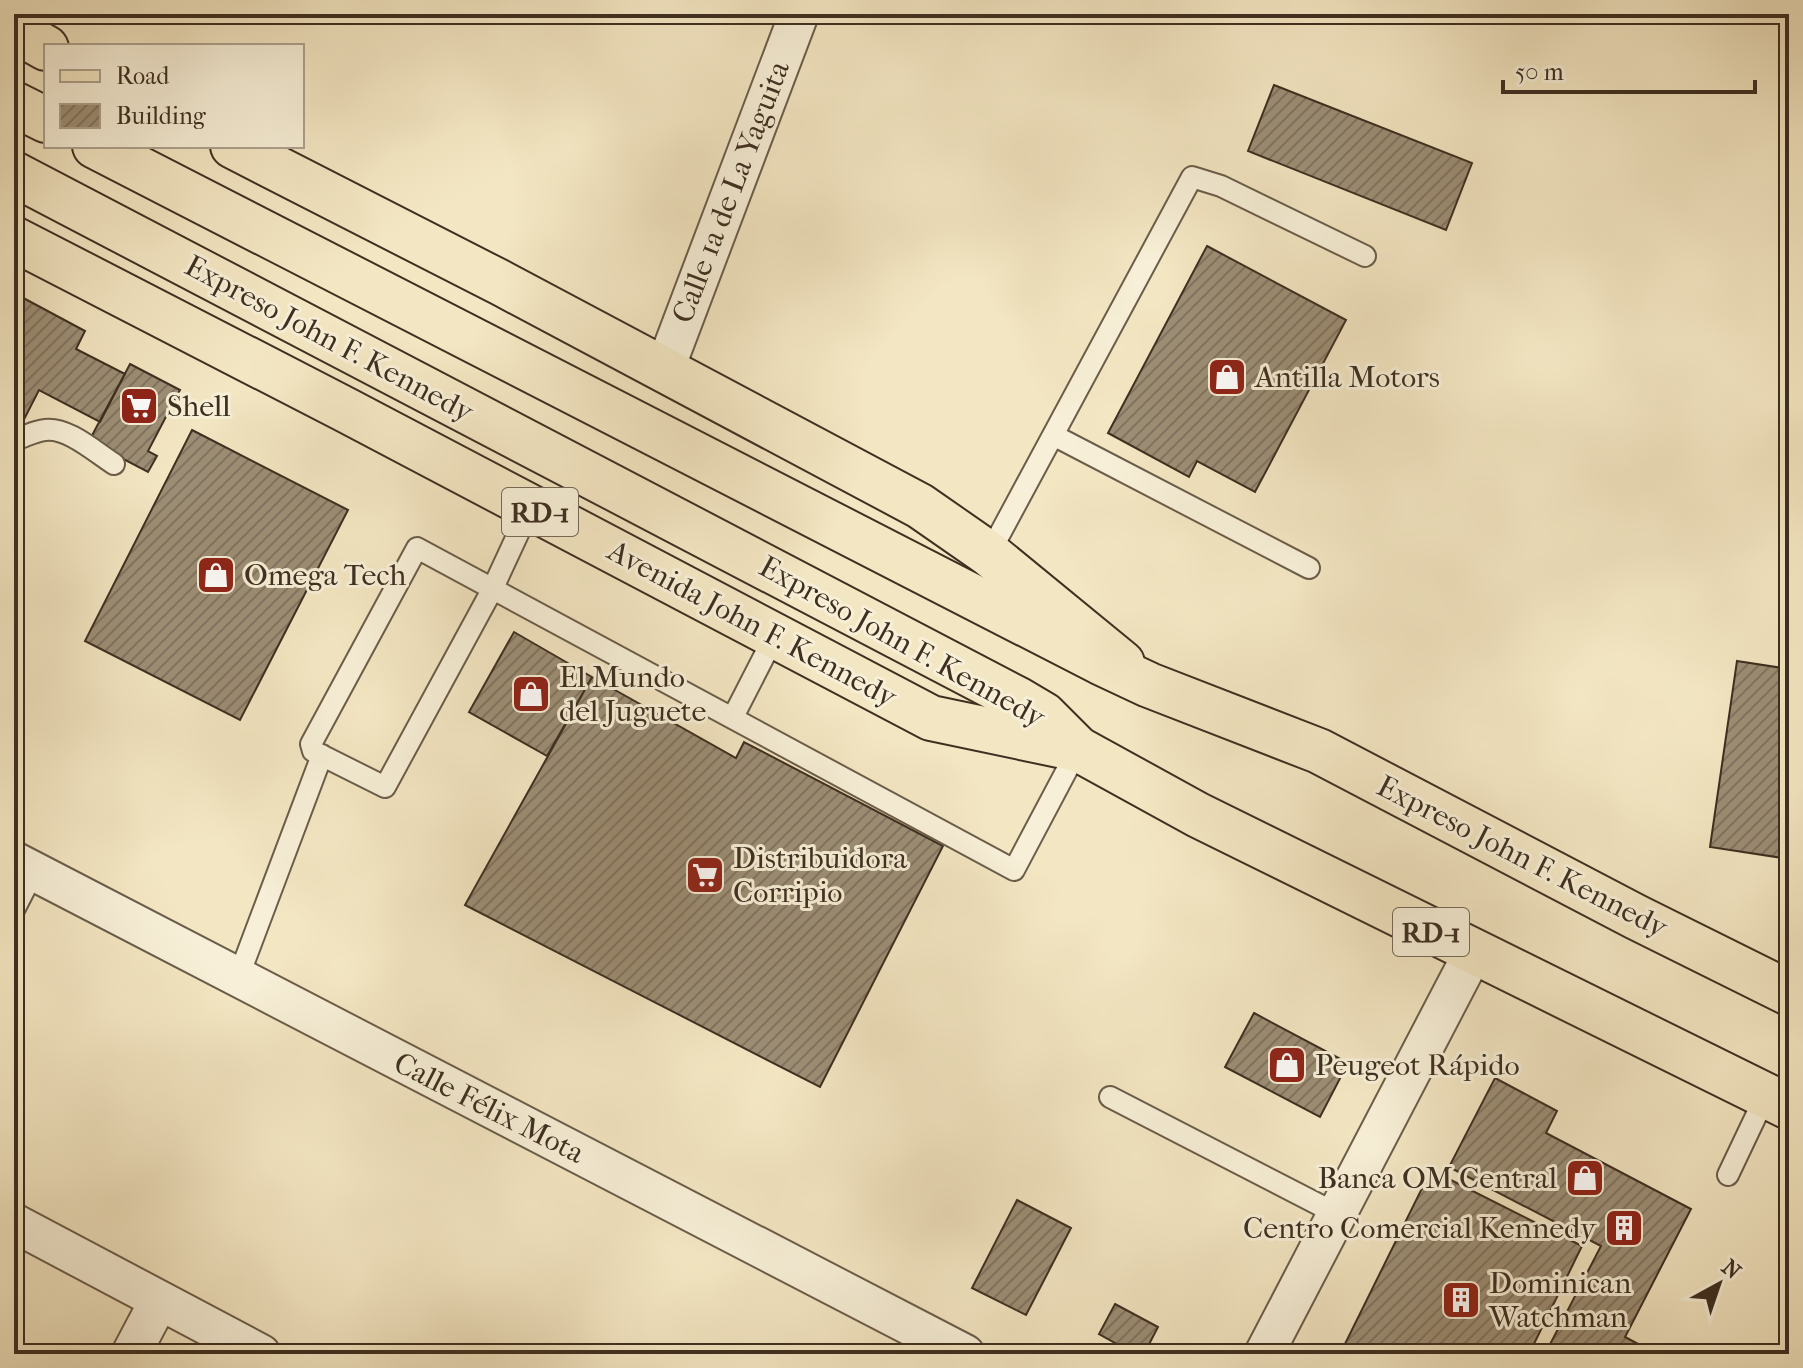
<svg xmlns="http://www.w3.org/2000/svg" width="1803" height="1368" font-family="'IM FELL French Canon',serif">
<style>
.building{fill:url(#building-hatch);stroke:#3e2f21;stroke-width:2}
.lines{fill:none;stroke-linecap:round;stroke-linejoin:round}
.lane-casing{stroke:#6b5d49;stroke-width:24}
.street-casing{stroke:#6b5d49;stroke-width:42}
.primary-casing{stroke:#3e2f21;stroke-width:48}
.highway-casing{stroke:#3e2f21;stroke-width:48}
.lane{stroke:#f7efd7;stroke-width:20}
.street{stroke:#f7efd7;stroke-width:38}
.primary{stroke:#f3e6c2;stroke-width:44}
.highway{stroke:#f3e6c2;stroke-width:44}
.labels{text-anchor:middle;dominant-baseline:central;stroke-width:6;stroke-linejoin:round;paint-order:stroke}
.shield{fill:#f7efd7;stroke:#766958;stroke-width:2}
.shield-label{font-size:28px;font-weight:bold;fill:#3e2f21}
.street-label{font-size:30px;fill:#3e2f21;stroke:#f7efd7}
.poi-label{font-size:30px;fill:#3e2f21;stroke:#f7efd7;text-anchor:start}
</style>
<defs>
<pattern id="building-hatch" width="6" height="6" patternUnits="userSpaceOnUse" patternTransform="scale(2)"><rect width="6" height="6" fill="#9c8e75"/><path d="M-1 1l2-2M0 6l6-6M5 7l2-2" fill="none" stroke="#817460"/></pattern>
</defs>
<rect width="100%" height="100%" fill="#f3e6c2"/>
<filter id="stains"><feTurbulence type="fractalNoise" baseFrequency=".0025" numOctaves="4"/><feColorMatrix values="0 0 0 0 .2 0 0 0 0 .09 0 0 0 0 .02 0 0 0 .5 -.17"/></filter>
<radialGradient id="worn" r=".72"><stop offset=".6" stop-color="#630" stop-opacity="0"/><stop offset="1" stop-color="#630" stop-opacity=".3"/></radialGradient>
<path class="building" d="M1274,85L1472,163L1446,230L1248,151Z
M1207,246L1346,320L1255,492L1197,461L1189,477L1108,433Z
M14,293L85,331L76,349L125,374L100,422L39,390L17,433L14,431Z
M130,364L180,390L148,451L157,456L148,472L89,441Z
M192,430L348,510L240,720L85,641Z
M514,632L592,677L547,756L469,712Z
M1737,661L1789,669V859L1710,847Z
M592,677L736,758L744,742L943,846L820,1087L465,905Z
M1254,1013L1348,1063L1320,1117L1225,1067Z
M1495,1078L1557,1111L1546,1133L1691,1209L1625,1337L1657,1354H1545L1601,1246L1449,1167Z
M1431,1170L1582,1246L1529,1354H1340Z
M1017,1200L1071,1228L1026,1315L972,1288Z
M1115,1304L1158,1327L1144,1354H1135L1099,1334Z
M1789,1334V1354H1778Z"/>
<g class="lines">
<defs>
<path id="lane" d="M1053,435L1309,568
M14,440C25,437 34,431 45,430C68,427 95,452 114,464
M530,508L492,590L385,787L313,751L311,744L417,548L1014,870L1078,749
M989,554L1192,177L1221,186L1365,256
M733,717L775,635
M14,910L34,871
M238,978L322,755
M1110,1097L1337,1214
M1728,1175L1766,1095"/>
<path id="street" d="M664,371L799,14
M14,861L965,1354
M14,1223L261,1354
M131,1354L159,1301
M1264,1354L1473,953"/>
<path id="primary" d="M14,30L46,48
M233,146L503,284L920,506L989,554L1122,663
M14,239L346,410L931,718L1078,749"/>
<path id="highway" d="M14,104L46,120
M95,146L1100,662L1149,685L1319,751L1636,917L1789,993
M14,174L1017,699L1044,715L1078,749L1198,815L1789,1107"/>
</defs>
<use href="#lane" class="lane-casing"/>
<use href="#street" class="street-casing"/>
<use href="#primary" class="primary-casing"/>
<use href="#highway" class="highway-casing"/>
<use href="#lane" class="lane"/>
<use href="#street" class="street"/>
<use href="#primary" class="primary"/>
<use href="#highway" class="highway"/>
</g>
<defs>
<symbol id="shop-square" viewBox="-11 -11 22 22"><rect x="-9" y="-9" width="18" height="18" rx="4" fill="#8f2418" stroke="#f7efd7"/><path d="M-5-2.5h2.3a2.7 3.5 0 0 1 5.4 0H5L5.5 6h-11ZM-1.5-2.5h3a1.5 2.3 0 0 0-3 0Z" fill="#fff"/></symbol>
<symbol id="supermarket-square" viewBox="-11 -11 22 22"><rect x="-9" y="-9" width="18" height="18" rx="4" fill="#8f2418" stroke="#f7efd7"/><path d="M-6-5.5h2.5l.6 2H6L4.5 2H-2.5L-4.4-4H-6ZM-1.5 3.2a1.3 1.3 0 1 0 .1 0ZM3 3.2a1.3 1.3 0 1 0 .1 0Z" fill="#fff"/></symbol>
<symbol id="building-square" viewBox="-11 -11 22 22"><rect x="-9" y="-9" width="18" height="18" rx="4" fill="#8f2418" stroke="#f7efd7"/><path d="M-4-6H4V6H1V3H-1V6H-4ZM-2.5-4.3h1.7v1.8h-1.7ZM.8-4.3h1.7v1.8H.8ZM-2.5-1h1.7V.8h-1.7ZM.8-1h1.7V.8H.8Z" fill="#fff"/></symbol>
</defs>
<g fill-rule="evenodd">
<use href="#shop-square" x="1205" y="355" width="44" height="44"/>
<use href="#supermarket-square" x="117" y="384" width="44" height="44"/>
<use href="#shop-square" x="194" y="553" width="44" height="44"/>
<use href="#shop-square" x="509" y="672" width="44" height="44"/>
<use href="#supermarket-square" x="683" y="853" width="44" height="44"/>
<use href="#shop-square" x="1265" y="1043" width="44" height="44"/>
<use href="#shop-square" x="1563" y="1156" width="44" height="44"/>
<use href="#building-square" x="1602" y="1206" width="44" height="44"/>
<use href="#building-square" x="1439" y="1278" width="44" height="44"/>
</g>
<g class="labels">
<g class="shield">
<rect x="502" y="488" width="76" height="48" rx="6"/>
<rect x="1393" y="908" width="76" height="48" rx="6"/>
</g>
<g class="shield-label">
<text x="540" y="512">RD-1</text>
<text x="1431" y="932">RD-1</text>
</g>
<g class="street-label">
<text transform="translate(731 192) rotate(-69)">Calle 1a de La Yaguita</text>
<text transform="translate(329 339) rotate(28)">Expreso John F. Kennedy</text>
<text transform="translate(752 624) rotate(28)">Avenida John F. Kennedy</text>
<text transform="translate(902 642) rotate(29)">Expreso John F. Kennedy</text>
<text transform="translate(1522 857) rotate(27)">Expreso John F. Kennedy</text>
<text transform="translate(489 1108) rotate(27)">Calle Félix Mota</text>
</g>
<g class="poi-label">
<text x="1255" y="377">Antilla Motors</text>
<text x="167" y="406">Shell</text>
<text x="244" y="575">Omega Tech</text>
<text x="559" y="677">El Mundo<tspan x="559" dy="34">del Juguete</tspan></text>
<text x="733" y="858">Distribuidora<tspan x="733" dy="34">Corripio</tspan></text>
<text x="1315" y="1065">Peugeot Rápido</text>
<text x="1557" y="1178" text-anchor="end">Banca OM Central</text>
<text x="1596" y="1228" text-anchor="end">Centro Comercial Kennedy</text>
<text x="1489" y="1283">Dominican<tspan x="1489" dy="34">Watchman</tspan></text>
</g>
</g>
<rect width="1803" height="1368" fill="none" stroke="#f3e6c2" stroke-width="48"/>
<rect x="16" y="16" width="1771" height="1336" fill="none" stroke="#3e2f21" stroke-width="4"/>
<rect x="24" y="24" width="1755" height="1320" fill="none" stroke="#3e2f21" stroke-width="2"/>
<rect x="44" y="44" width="260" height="104" fill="#f7efd7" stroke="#ada28e" stroke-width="2"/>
<rect x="60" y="70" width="40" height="12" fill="#f3e6c2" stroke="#ada28e" stroke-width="2"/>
<text x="116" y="84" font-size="24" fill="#3e2f21">Road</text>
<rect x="60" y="104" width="40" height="24" fill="url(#building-hatch)" stroke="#ada28e" stroke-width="2"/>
<text x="116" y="124" font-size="24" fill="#3e2f21">Building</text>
<g transform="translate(1719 1284) rotate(40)" stroke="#f7efd7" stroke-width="6" paint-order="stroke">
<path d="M0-6L14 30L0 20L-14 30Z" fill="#3e2f21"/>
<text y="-12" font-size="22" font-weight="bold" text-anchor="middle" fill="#3e2f21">N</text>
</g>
<path d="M1503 80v12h252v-12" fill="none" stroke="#3e2f21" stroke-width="4"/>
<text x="1515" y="80" font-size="24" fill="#3e2f21" stroke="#f7efd7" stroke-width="6" paint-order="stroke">50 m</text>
<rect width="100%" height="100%" filter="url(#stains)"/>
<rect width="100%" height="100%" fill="url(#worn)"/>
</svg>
